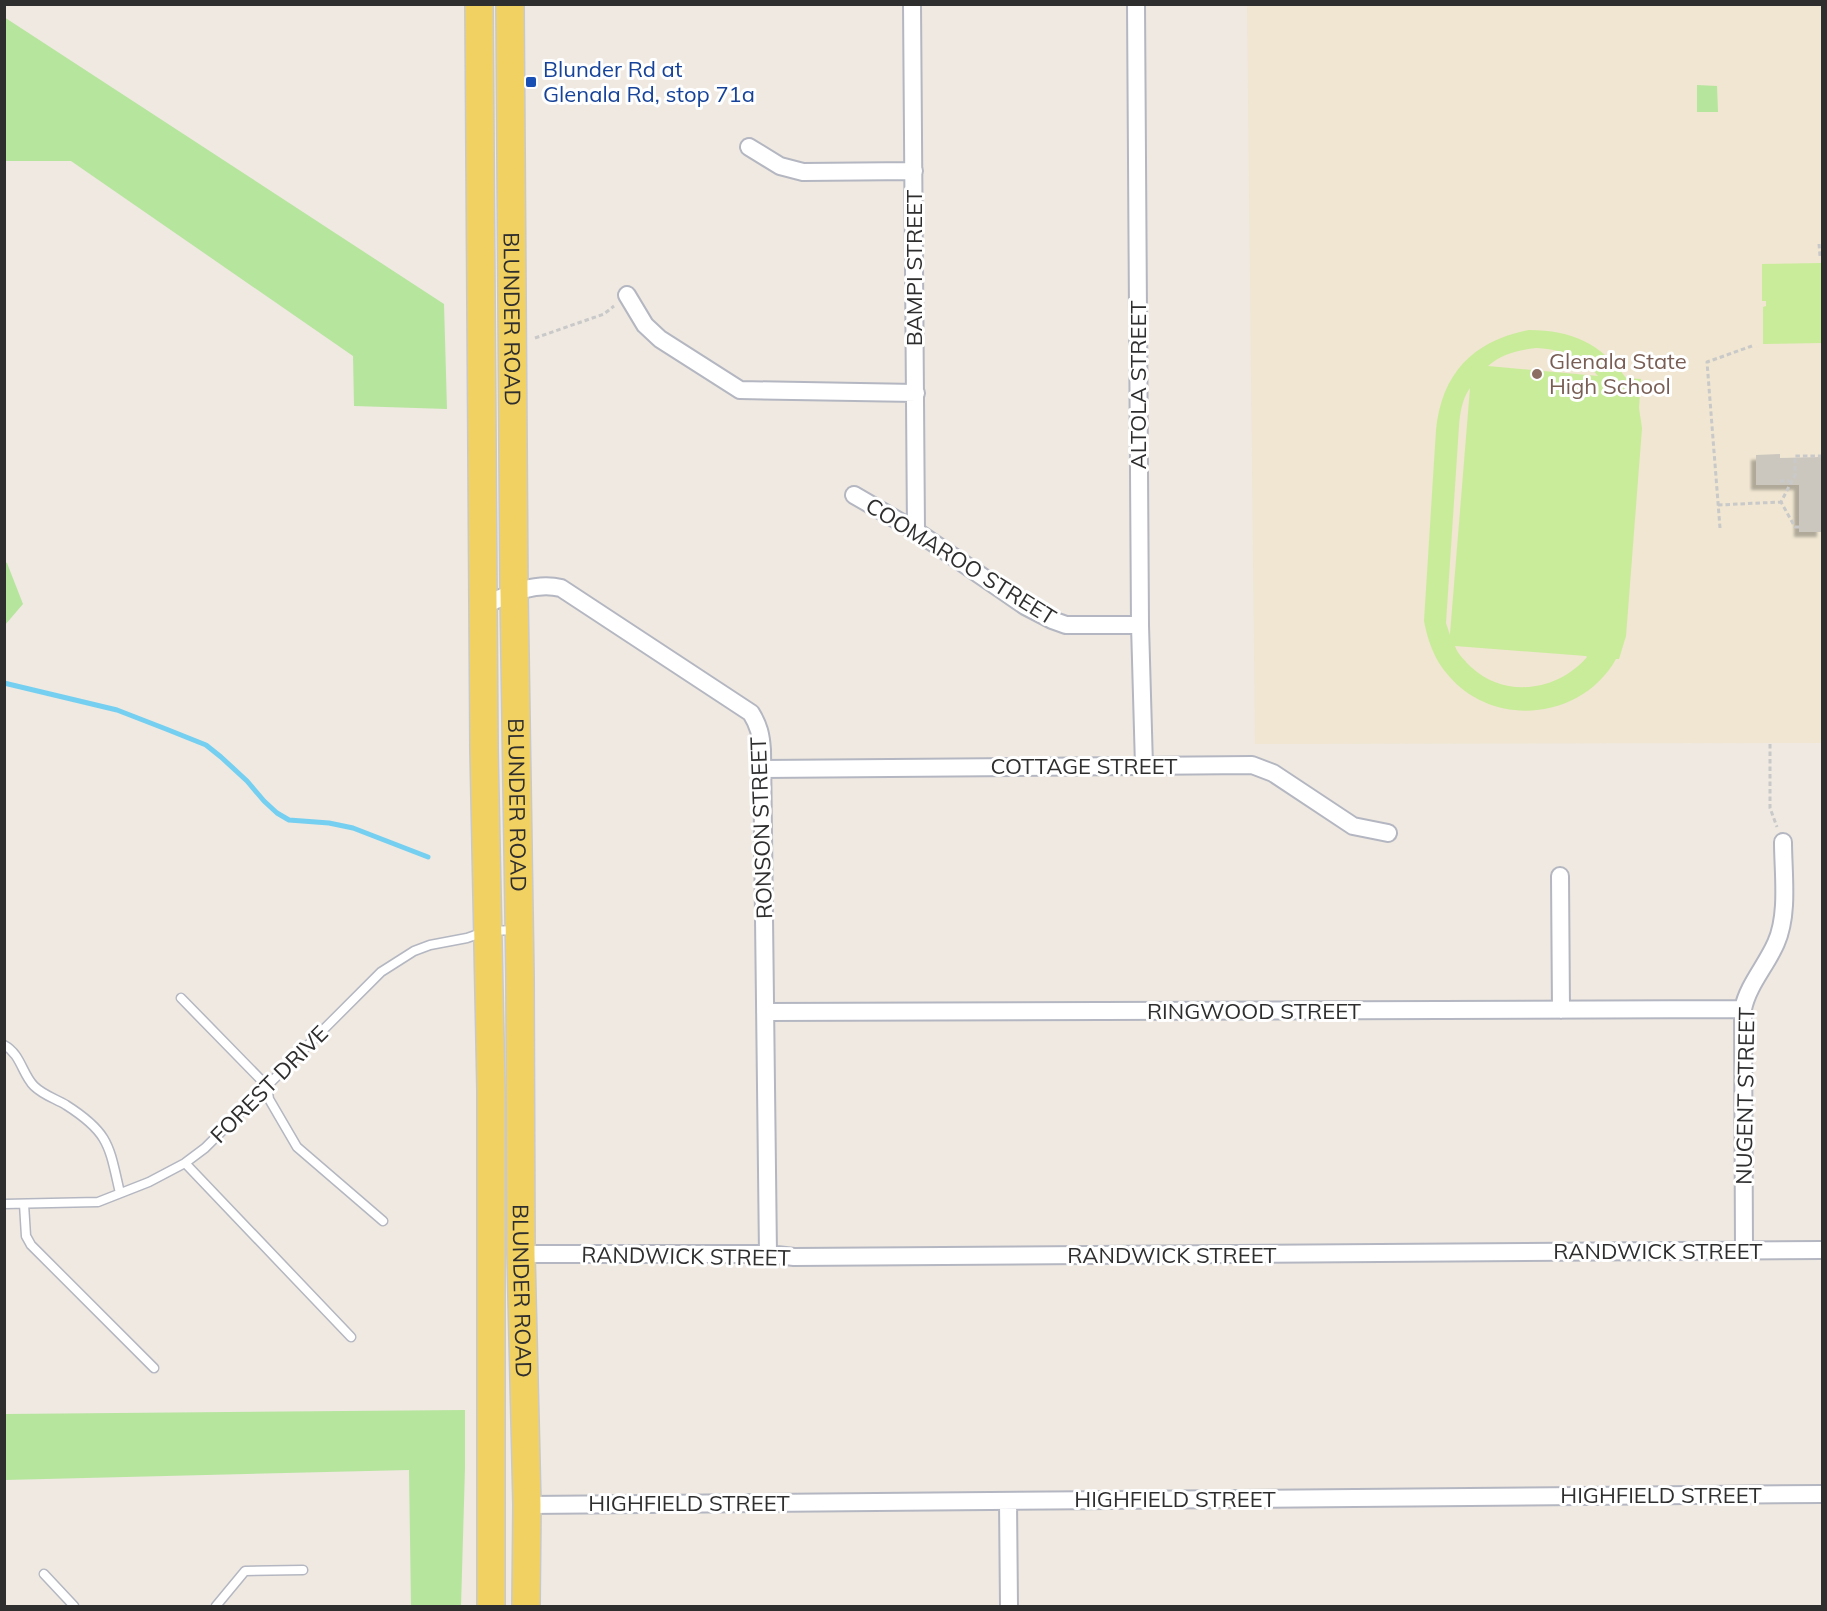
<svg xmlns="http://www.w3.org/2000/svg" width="1827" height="1611" font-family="Mulish,sans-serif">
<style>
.education{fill:#f0e6d1}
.green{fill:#b6e59e}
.pitch{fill:#c9ec9a;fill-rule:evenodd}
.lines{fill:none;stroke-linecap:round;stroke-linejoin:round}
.stream{stroke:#75cff0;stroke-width:5}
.building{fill:#cbc7bf;filter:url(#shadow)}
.lane-casing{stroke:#b4b7c1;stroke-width:11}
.street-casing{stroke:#b4b7c1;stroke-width:20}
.primary-casing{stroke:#c9c9c9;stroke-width:30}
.path{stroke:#c9c9c9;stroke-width:3;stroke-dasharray:4.5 3;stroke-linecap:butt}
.lane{stroke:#fff;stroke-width:8}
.street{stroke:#fff;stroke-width:16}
.primary{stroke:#f2d163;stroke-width:27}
.transit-dot{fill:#1a4fb4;stroke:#fff;stroke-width:2}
.education-dot{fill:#8d6e63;stroke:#fff;stroke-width:2}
.labels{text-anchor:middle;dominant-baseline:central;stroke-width:6;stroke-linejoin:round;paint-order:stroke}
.transit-label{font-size:22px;fill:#164399;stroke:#fff;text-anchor:start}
.street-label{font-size:22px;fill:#2e2e2e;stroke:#fff}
.education-label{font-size:22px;fill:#785e54;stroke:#fff;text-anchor:start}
</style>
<defs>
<filter id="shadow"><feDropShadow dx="-5" dy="5" stdDeviation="1.5" flood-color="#0004"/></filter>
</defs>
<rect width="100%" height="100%" fill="#efe9e1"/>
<path class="education" d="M1247,5H1822V743L1255,744Z"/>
<path class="green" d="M4,17L444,304L447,409L354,406L353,356L71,161H5Z
M1697,85L1717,86L1718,112H1697Z
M5,562L7,563L23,604L5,625Z
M465,1410V1468L461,1606H411L409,1470L5,1480V1414Z"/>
<path class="pitch" d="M1822,263V343L1763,344V307L1766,306V301H1762V264Z
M1529,330C1572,330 1601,344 1626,378L1641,379L1639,408L1642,428L1626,636L1619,659H1616C1582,720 1493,729 1448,675C1434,659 1428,641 1424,621L1436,430C1442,373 1473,341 1529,330ZM1536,348C1560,349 1582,356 1598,376L1488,366C1501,354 1518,350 1536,348ZM1470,388L1450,634V635L1446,623L1459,426C1460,413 1462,399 1470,388ZM1455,646L1586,656L1587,657C1558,691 1505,699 1471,667C1465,661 1457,653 1455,646Z"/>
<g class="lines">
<path class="stream" d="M4,683L117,710L166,729L206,745L221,757L247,781L264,801L277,813L289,820L329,823L353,828L428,857"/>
</g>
<path class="building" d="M1780,454V458L1822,457V532H1799V485H1756V455Z"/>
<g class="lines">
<defs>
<path id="lane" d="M181,998L267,1086L269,1099L297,1147L383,1221
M4,1045C21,1054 22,1074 34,1086C43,1095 56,1099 66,1105C110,1133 109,1146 120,1193
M185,1163L351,1337
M4,1204L98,1202L149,1182L185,1163L205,1148L381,972L414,951L430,945L467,938L487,931L515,930
M24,1204L26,1236L31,1245L154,1368
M44,1574L74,1606
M216,1606L245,1571L303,1570"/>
<path id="street" d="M912,4L916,531
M1136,4L1140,625L1144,766
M749,147L780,166L803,172L914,171
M627,295L645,325L660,339L740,390L916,393
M854,495L916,531L1025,606L1052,620L1066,625H1140
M483,606C507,595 534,581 561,588L751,713C759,726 761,735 762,750L768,1254
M762,769L1252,765L1273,773L1353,826L1388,833
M1560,876L1561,1010
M765,1012L1743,1009
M1744,1250L1743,1009C1748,985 1766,966 1776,943C1789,914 1783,873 1783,842
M521,1254H768L794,1257L1822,1250
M1008,1501L1009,1606
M527,1505L1822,1494"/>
<g id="primary">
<path d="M479,4L484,749L491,1090V1606"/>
<path id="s1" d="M510,4L514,592L520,977L521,1254L527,1505L526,1606"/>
</g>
</defs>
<use href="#lane" class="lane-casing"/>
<use href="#street" class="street-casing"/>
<use href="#primary" class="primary-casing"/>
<path class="path" d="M1819,244L1820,256H1822
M535,338L604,314L614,306
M1780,481H1790
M1718,505L1781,502
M1799,527H1795L1781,502L1795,475V456H1822
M1720,528L1707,362L1752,346
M1770,744V808L1777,827"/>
<use href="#lane" class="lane"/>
<use href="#street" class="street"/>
<use href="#primary" class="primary"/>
</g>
<rect class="transit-dot" x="525" y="76" width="12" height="12" rx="3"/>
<circle class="education-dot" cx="1537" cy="374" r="6"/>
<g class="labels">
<g class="transit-label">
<text x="543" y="69">Blunder Rd at<tspan x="543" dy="25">Glenala Rd, stop 71a</tspan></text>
</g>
<g class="street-label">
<text transform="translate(914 268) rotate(-90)">BAMPI STREET</text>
<text stroke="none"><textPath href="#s1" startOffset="315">BLUNDER ROAD</textPath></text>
<text transform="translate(1138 385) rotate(-90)">ALTOLA STREET</text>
<text transform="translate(961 561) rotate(32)">COOMAROO STREET</text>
<text x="1084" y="766">COTTAGE STREET</text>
<text stroke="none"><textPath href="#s1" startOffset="801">BLUNDER ROAD</textPath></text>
<text transform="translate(761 828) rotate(-92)">RONSON STREET</text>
<text x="1254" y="1011">RINGWOOD STREET</text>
<text transform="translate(269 1084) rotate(-45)">FOREST DRIVE</text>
<text transform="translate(1745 1096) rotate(-89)">NUGENT STREET</text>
<text x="1658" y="1251">RANDWICK STREET</text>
<text x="1172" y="1255">RANDWICK STREET</text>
<text transform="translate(686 1256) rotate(1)">RANDWICK STREET</text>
<text stroke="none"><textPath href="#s1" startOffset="1287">BLUNDER ROAD</textPath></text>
<text x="1661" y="1495">HIGHFIELD STREET</text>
<text x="1175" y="1499">HIGHFIELD STREET</text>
<text x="689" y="1503">HIGHFIELD STREET</text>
</g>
<g class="education-label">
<text x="1549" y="361">Glenala State<tspan x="1549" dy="25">High School</tspan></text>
</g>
</g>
<rect width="1827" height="1611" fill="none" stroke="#2e2e2e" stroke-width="12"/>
</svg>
